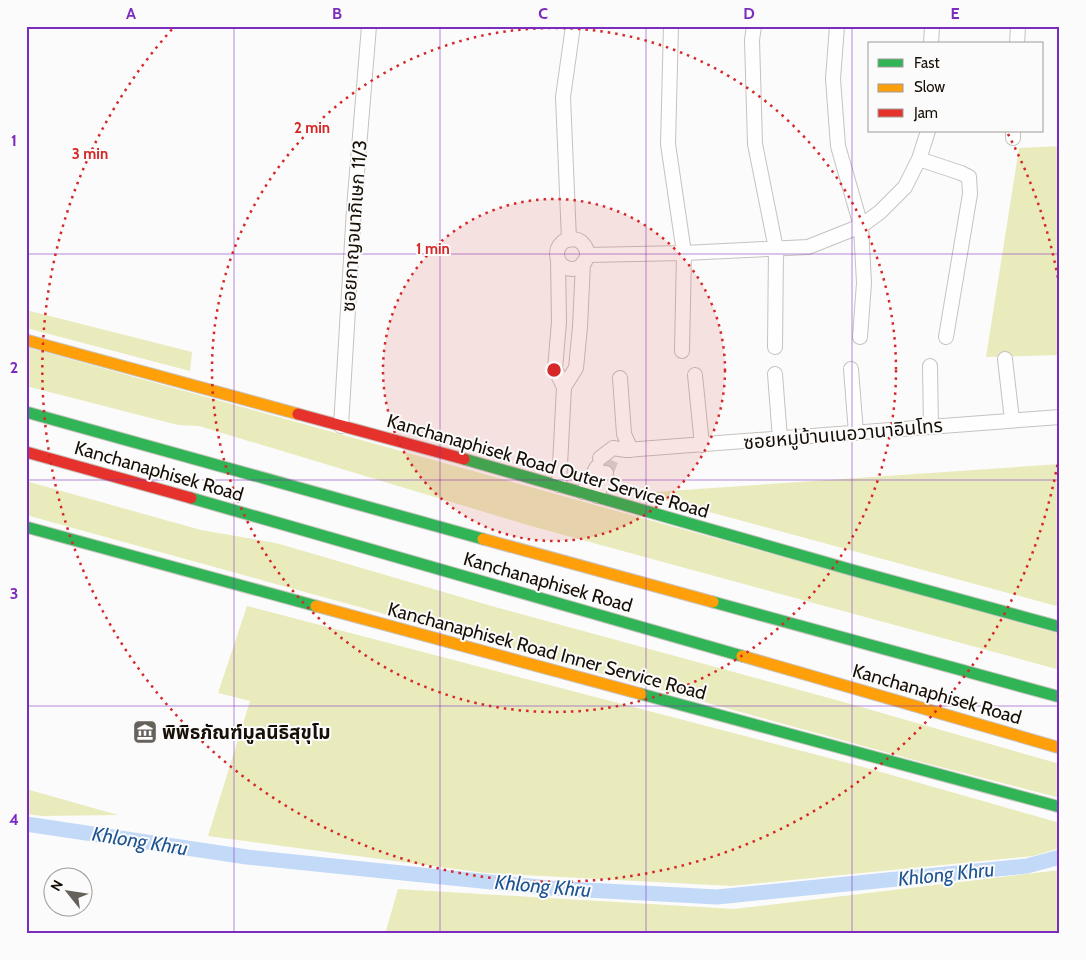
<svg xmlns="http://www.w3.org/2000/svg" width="1086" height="960" font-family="Cabin,'Noto Sans Thai',sans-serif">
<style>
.green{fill:#e9ebbd}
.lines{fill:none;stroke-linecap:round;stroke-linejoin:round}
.canal{stroke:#c2d9f7;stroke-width:15}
.street-tunnel{stroke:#d9d7d6;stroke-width:14;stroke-dasharray:14 7;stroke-linecap:butt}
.street-casing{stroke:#c7c2bd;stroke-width:16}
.fast-casing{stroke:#c7c2bd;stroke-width:13}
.slow-casing{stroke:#c7c2bd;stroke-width:13}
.jam-casing{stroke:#c7c2bd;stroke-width:13}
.street{stroke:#fefefe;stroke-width:14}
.fast{stroke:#30b455;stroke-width:11}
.slow{stroke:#ff9f0a;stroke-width:11}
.jam{stroke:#e5322d;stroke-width:11}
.grid{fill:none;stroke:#7b2cbf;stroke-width:1;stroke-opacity:0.55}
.ring{fill:none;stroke:#d62828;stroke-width:2.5;stroke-dasharray:2.5 5}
.labels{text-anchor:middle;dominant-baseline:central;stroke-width:4;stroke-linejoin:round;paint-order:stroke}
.street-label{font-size:19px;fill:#170e06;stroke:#fbfbfb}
.poi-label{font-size:19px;font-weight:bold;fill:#170e06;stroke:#fbfbfb;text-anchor:start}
.water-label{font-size:20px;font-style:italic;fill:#1d5391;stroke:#fbfbfb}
.centre{fill:#d62828;stroke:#fbfbfb;stroke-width:2.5}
.ring-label{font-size:15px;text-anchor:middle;font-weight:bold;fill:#d62828;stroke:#fbfbfb;stroke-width:4;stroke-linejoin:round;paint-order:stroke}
.neatline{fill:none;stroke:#7b2cbf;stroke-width:2}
.grid-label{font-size:16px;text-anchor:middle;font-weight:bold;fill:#7b2cbf}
</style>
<rect width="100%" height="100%" fill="#fbfbfb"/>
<path class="green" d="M1060,146V355L986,357L1019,148Z
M26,310L192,352L190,371L26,328Z
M26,347L1060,634V670L531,526L199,426L178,425L26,386Z
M1060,464V607L639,493Z
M26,481L201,530L276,543L495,607L840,701L1060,764V798L925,763L26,515Z
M247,606L867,768L1060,823V848L1033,856L731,886L485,873L208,836L250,701L218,693Z
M26,789L118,815L42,816L26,814Z
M1060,870V934H385L398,889L734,909Z"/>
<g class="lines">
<path class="canal" d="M26,824L247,857L549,888L717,897L1027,866L1060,857"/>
<path class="street-tunnel" d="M606,473L612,459"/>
<defs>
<path id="street" d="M671,26L668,144L684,253L682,351
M754,26L752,40L755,144L776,249L775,347
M837,26L833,79L838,146L861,226L864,283L860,337
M931,44L932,26
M1017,44L1018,26
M1013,138V131
M919,159L961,173L969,177L970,194L946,337
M557 254a15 15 0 1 1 30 0a15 15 0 1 1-30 0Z
M569,240L563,97L573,26
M587,255L684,253L808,247L861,226L880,212L905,187L919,159L928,131
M558,259L559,322L555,369L564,387
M1005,359L1012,420
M930,366L931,427
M851,369L856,433
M775,374L780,439
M695,375L702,445
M620,378L624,434L631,450
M341,426L354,209L369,26
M600,458L613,448L626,450L1060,417
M559,485L564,387L576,368L580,327L583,263
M583,492L597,467
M597,496L606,473"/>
<path id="fast" d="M26,412L483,539
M464,459L852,570L1060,627
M191,498L742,656
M26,527L316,606
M713,602L1060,697
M641,694L1060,807"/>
<path id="slow" d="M26,340L298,414
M483,539L713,602
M316,606L641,694
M742,656L1060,748"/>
<path id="jam" d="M298,414L464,459
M26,452L191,498"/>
</defs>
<use href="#street" class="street-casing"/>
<use href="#fast" class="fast-casing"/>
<use href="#slow" class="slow-casing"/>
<use href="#jam" class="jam-casing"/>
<use href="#street" class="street"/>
<use href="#fast" class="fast"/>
<use href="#slow" class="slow"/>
<use href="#jam" class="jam"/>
</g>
<path class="grid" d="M234,26V934M440,26V934M646,26V934M852,26V934M26,254H1060M26,480H1060M26,706H1060"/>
<circle cx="554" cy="370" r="171" fill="#d62828" fill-opacity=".12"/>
<g class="ring">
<circle cx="554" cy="370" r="171"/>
<circle cx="554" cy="370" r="342"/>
<path d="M1060 450A512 512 0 1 1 174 27M1008 134A512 512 0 0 1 1060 290"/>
</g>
<defs>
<symbol id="museum-square" viewBox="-11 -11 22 22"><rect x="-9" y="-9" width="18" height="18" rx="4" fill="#67615c" stroke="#fbfbfb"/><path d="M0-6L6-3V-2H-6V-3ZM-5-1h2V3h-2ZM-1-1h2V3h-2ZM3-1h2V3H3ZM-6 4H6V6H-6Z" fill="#fff"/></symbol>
</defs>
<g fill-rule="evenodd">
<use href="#museum-square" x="131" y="718" width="28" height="28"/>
</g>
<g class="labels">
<g class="street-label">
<text transform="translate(354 226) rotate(-86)">ซอยกาญจนาภิเษก 11/3</text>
<text transform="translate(843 434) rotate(-5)">ซอยหมู่บ้านเนอวานาอินโทร</text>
<text transform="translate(548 466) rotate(16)">Kanchanaphisek Road Outer Service Road</text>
<text transform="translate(159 471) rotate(16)">Kanchanaphisek Road</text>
<text transform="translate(548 582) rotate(16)">Kanchanaphisek Road</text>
<text transform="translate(547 651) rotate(15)">Kanchanaphisek Road Inner Service Road</text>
<text transform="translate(937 694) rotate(16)">Kanchanaphisek Road</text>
</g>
<g class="poi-label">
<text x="162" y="732">พิพิธภัณฑ์มูลนิธิสุขุโม</text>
</g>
<g class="water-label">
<text transform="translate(140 841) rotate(9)">Khlong Khru</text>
<text transform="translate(946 874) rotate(-6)">Khlong Khru</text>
<text transform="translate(543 886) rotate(5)">Khlong Khru</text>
</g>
</g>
<circle cx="554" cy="370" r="8" class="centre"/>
<g class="ring-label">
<text x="312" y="133">2 min</text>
<text x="90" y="159">3 min</text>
<text x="433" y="254">1 min</text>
</g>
<rect width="1086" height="960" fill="none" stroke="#fbfbfb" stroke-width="55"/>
<rect x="868" y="42" width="175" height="90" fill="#fbfbfb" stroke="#a09c99"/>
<rect x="878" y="59" width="25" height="8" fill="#30b455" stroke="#a09c99"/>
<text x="914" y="68" font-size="15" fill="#170e06">Fast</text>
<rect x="878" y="84" width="25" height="8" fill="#ff9f0a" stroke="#a09c99"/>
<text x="914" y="92" font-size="15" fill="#170e06">Slow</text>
<rect x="878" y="109" width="25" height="8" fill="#e5322d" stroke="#a09c99"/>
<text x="914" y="118" font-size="15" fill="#170e06">Jam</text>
<g transform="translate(68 892) rotate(300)"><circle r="24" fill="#fbfbfb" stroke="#a09c99"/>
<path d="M0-4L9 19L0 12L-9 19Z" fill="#67615c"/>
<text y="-8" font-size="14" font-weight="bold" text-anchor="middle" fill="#170e06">N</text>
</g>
<rect x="28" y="28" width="1030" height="904" class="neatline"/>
<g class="grid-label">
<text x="131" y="19">A</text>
<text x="337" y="19">B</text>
<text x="543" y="19">C</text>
<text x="749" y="19">D</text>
<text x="955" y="19">E</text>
<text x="14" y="146">1</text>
<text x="14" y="373">2</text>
<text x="14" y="599">3</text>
<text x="14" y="825">4</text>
</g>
</svg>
